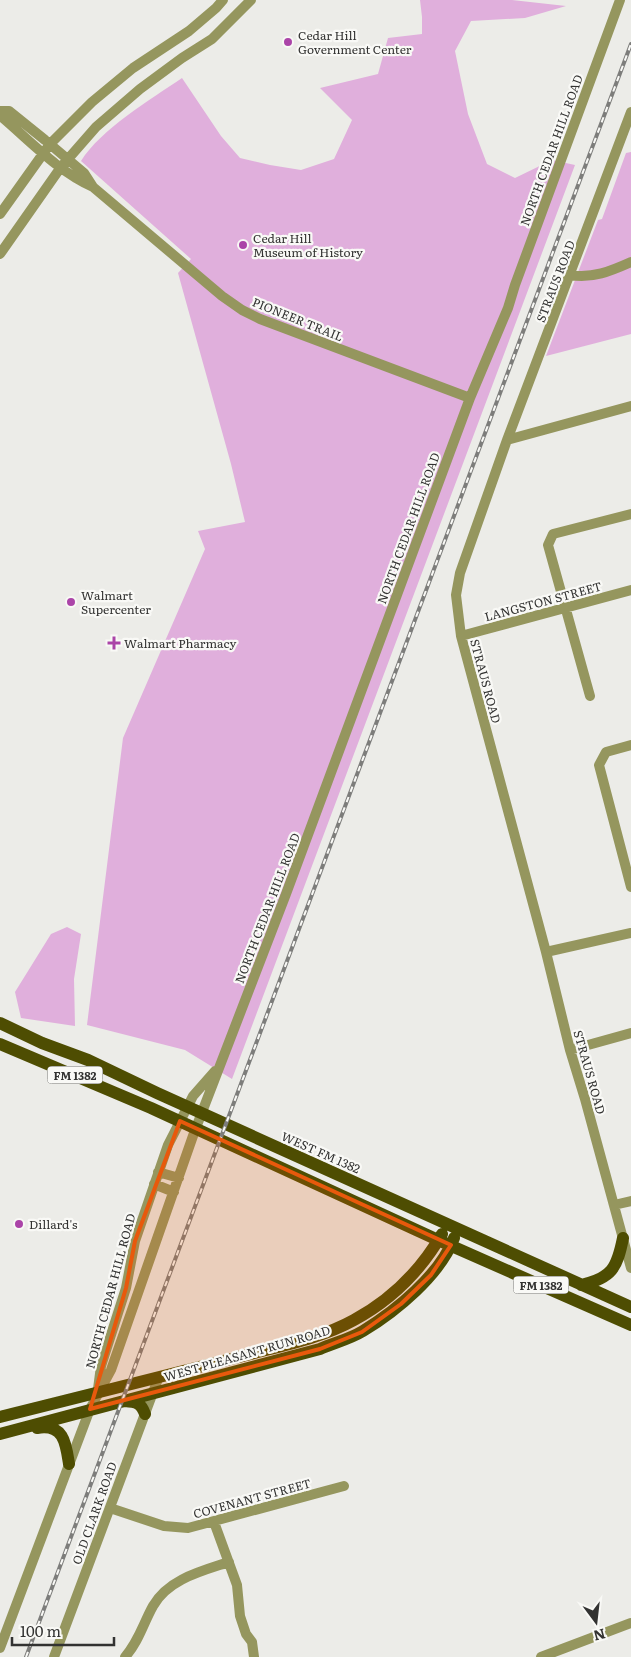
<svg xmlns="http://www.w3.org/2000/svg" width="631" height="1657" font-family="Literata,serif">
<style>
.green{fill:#e0afdc}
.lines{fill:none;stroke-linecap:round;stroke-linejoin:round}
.minor{stroke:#95965e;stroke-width:10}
.major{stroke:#4e4d02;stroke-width:12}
.rail-casing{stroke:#7d7d7b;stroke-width:4}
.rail{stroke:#f9f9f6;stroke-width:2;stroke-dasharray:5.5;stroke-linecap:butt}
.marked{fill:#e8590c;fill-opacity:0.2;stroke:#e8590c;stroke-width:4;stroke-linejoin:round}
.poi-dot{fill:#ab44a8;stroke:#f9f9f6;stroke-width:2}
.labels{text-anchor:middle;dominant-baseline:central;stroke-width:4.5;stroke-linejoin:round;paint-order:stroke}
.shield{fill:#f9f9f6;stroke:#6e6e6c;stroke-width:1}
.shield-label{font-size:11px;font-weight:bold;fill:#323231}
.poi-label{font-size:12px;fill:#323231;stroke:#f9f9f6;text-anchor:start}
.street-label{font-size:12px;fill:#323231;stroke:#f9f9f6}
</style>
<rect width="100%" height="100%" fill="#ecece8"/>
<path class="green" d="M420,0H512L566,6L525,18L471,21L455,51L468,114L487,164L515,178L552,160L575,165L232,1079L185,1050L87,1025L123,738L205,549L198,531L245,522L231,464L178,273L191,259L81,161C101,129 150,100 182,78L221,136L240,158L270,165L301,170L334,159L352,120L320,88L378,74L388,38L422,34V17Z
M631,152V334L546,356L598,220L602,219L626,153Z
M67,927L81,934L74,979L75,1026L21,1018L15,992L51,934Z"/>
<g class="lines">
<path class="minor" d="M631,112L507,440L460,573L456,595L461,636L546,952L570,1050L585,1099L631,1268
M93,187C59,172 31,142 3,118L1,111H9L45,140L84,173L93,187L222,296L242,310L260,319L470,398
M0,214L50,144L92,102L133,68L189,31L216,8L223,0
M0,254L61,167L96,127L140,89L182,58L212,39L251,0
M570,275C592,279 611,271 631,262
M507,440L631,406
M461,636L631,590
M590,696L548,545L553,534L631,514
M631,745L606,752L599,765L631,887
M546,952L631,933
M570,1050L631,1033
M158,1172L179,1178
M154,1184L174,1192
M614,1205L631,1201
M98,1389L101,1366L126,1288L135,1241L168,1145L193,1096L215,1071
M110,1508L164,1526L188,1528L344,1486
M214,1522L237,1585L240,1616L246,1634L252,1642L254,1657
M0,1648L90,1409L111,1370L194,1133L286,894L470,398L508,308L515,285L620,0
M54,1657L158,1379
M125,1657C139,1641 143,1624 153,1606C168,1579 202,1571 229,1562
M541,1657L631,1623"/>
<path class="major" d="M0,1023L42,1043L88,1060L157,1093L631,1307
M0,1044L151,1108L438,1240L631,1325
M581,1285C612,1278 617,1268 623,1238
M125,1401C137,1402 141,1403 145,1414
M0,1417C78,1397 157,1378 235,1358C274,1347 318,1340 354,1320C391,1300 421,1270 442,1234
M37,1428C64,1423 66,1444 69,1464
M0,1434L320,1349C334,1343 350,1339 363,1331C396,1311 440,1275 454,1238"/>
<defs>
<path id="rail" d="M26,1657L631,44"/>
</defs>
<use href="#rail" class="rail-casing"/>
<use href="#rail" class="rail"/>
</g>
<path class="marked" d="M180,1121L451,1245L431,1275L401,1304L362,1332L320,1349L90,1409L126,1288L135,1241Z"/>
<g class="poi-dot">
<circle cx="288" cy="42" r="5"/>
<circle cx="243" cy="245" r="5"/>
<circle cx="71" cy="602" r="5"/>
<path d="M111.5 635.5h5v5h5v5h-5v5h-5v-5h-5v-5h5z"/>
<circle cx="19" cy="1224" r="5"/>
</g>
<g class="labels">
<g class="shield">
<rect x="47.5" y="1066.5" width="55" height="17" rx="4"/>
<rect x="513.5" y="1276.5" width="55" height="17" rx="4"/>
</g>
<g class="shield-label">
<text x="75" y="1075">FM 1382</text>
<text x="541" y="1285">FM 1382</text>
</g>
<g class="poi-label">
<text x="298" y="35">Cedar Hill<tspan x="298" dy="14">Government Center</tspan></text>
<text x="253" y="238">Cedar Hill<tspan x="253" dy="14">Museum of History</tspan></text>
<text x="81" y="595">Walmart<tspan x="81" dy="14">Supercenter</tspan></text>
<text x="124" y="643">Walmart Pharmacy</text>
<text x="29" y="1224">Dillard's</text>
</g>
<g class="street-label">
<text transform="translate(551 150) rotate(-70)">NORTH CEDAR HILL ROAD</text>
<text transform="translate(555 281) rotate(-69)">STRAUS ROAD</text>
<text transform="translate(298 319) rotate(22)">PIONEER TRAIL</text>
<text transform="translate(408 528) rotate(-70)">NORTH CEDAR HILL ROAD</text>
<text transform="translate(543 601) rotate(-15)">LANGSTON STREET</text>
<text transform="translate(486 681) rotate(75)">STRAUS ROAD</text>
<text transform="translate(267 908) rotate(-69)">NORTH CEDAR HILL ROAD</text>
<text transform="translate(590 1072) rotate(74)">STRAUS ROAD</text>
<text transform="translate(321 1152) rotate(24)">WEST FM 1382</text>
<text transform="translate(110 1291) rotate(-75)">NORTH CEDAR HILL ROAD</text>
<text transform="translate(247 1353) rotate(-16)">WEST PLEASANT RUN ROAD</text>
<text transform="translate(252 1498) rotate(-15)">COVENANT STREET</text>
<text transform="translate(94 1513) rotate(-70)">OLD CLARK ROAD</text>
</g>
</g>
<g transform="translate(596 1622) rotate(165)" stroke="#f9f9f6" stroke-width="4" paint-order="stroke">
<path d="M0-4L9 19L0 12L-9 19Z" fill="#323231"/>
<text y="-8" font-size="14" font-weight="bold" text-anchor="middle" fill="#323231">N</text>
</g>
<path d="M12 1637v8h102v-8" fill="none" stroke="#323231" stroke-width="2.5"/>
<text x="20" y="1637" font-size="15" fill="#323231" stroke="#f9f9f6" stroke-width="4" paint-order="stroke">100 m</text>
</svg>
